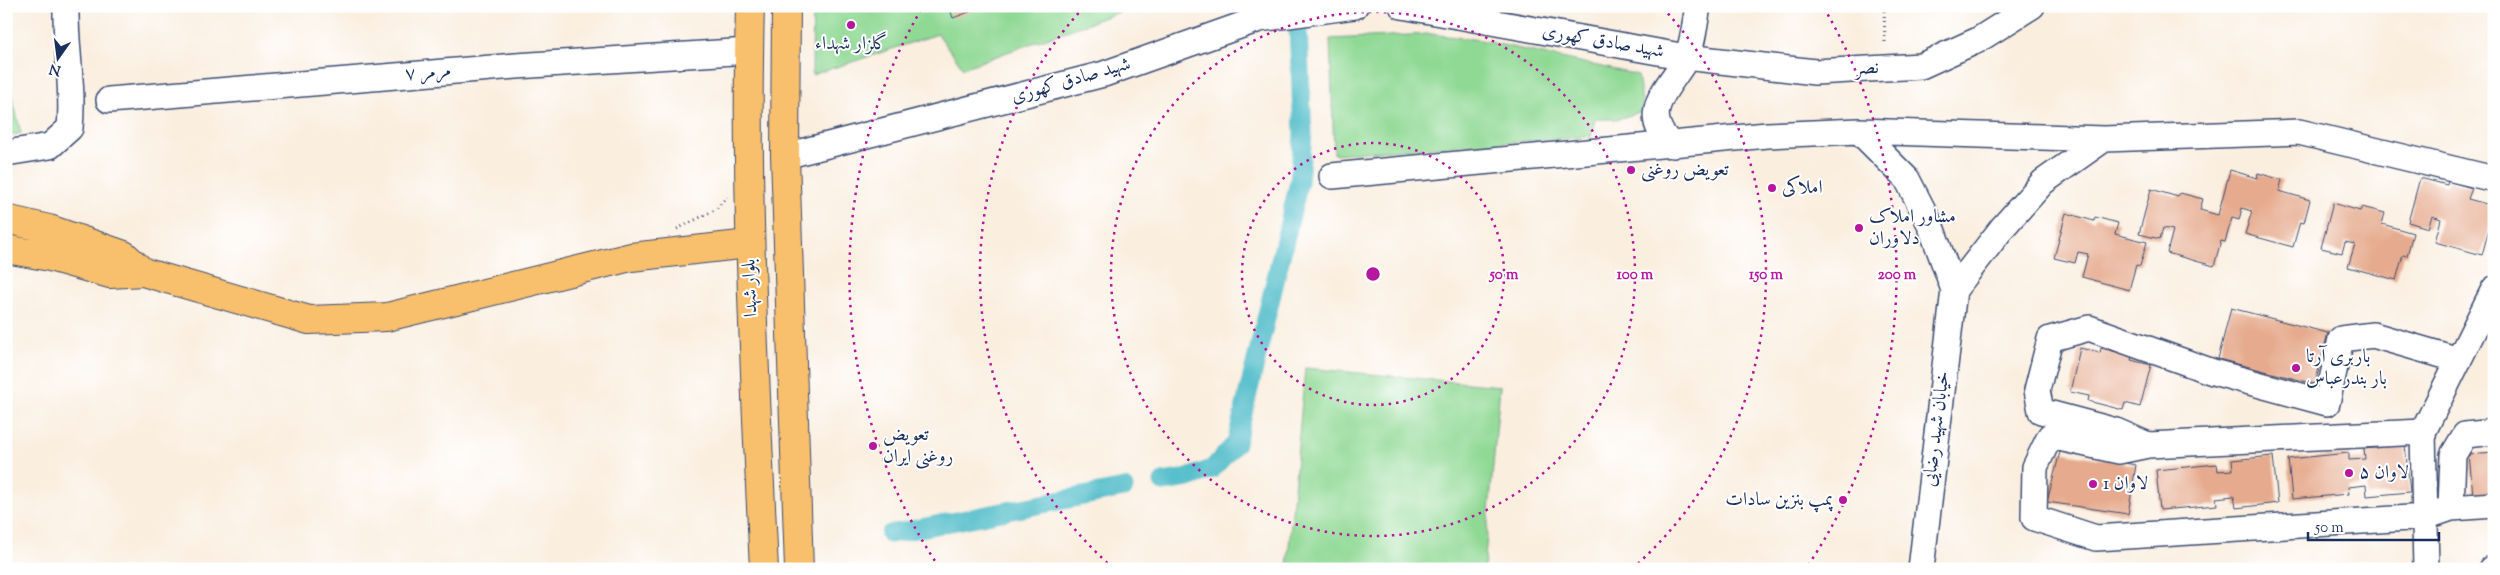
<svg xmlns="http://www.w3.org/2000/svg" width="2500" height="575" font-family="'Sorts Mill Goudy',Amiri,serif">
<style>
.green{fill:#90d994;stroke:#568479}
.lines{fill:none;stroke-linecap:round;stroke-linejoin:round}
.canal{stroke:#4fbcc9;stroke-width:19}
.building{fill:#e6ab8e}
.minor-casing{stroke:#3c4c71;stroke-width:28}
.major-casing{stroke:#3c4c71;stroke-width:30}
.highway-casing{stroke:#3c4c71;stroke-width:30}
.path{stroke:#3c4c71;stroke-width:3;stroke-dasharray:1 4;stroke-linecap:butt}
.minor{stroke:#fff;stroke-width:25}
.major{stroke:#f8bf6c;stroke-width:28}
.highway{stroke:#f8bf6c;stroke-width:28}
.ring{fill:none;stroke:#b5179e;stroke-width:2.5;stroke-dasharray:2.5 5}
.poi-dot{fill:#b5179e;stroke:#fff;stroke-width:2}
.labels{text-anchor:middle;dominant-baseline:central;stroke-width:4;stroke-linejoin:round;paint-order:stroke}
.street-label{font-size:19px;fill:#1b2f5e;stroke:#fff}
.poi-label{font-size:19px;fill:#1b2f5e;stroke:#fff;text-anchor:start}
.centre{fill:#b5179e;stroke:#fff;stroke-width:2.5}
.ring-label{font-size:15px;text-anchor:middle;font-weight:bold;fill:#b5179e;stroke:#fff;stroke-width:4;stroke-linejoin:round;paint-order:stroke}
</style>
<rect width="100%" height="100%" fill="#fff"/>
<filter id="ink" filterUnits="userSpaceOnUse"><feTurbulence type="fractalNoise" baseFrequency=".02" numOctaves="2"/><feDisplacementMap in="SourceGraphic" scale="10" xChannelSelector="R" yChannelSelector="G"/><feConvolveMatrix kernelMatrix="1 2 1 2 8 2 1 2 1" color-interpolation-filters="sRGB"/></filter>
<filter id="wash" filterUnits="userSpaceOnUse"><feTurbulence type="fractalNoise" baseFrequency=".0096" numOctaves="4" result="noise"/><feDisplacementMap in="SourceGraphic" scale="20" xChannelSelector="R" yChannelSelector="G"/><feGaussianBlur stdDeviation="1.12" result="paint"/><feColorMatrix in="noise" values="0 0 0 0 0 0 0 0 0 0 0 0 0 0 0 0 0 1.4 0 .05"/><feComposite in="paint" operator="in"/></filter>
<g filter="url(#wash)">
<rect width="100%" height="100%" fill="#faeedf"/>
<path class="green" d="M813,6H1136L963,68L938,34L812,75Z
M1430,34L1480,40L1638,75L1643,111L1618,119H1595L1591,137L1334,154L1330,39Z
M6,71L21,133L6,137Z
M1305,368L1500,386L1484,569H1287Z"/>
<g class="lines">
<path class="canal" d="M1163,482L1188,478L1212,469L1236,443L1299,182L1303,134L1298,28
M890,534L1124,488"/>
</g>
<g id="blocks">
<path class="building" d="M949,6H985L953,18Z
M2230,170L2257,178L2258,173L2282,180L2279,191L2310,200L2304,223L2300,222L2293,247L2245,234L2252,211L2242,208L2239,220L2232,218L2225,242L2221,241L2214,266L2167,253L2173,230L2163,228L2160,239L2139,234L2151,189L2178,197L2180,193L2203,199L2200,210L2218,215Z
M2420,178L2447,185L2448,181L2472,188L2468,199L2494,206V231L2489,229L2482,255L2435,242L2441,219L2432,216L2428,228L2408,222Z
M2333,203L2360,211L2362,207L2385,213L2382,224L2413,233L2407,256L2403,255L2396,280L2348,267L2355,244L2345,242L2342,253L2321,248Z
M2066,213L2094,221L2095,217L2118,223L2115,234L2147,242L2140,266L2136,265L2129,290L2082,277L2088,254L2078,252L2075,263L2054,258Z
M2231,308L2328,333L2315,384L2218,359Z
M2080,348L2100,353L2101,348L2132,356L2131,360L2151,365L2140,407L2125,403L2123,410L2088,401L2089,396L2070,392Z
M2405,445L2410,492L2367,496L2366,485L2348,487L2349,494L2292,499L2288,459L2349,453V460L2365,459L2364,449Z
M2060,452L2136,465L2128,514L2047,502Z
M2494,452V493L2473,495L2469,454Z
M2273,456L2278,503L2236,508L2234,496L2216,498L2217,505L2160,510L2156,470L2217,464L2218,471L2233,470L2232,460Z"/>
</g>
</g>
<g filter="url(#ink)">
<use href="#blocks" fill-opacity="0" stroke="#3c4c71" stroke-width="1"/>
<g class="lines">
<defs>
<path id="minor" d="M1402,6L1686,57L1815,72L1921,66L1978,40L2032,6
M109,100L516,66L749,51
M1859,131L1907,179L1930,224L1954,290L1921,569
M1673,145C1636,115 1669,87 1686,59C1693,45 1695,22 1698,6
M6,153L50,146L70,128C74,87 65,47 66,6
M785,156L1104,74L1259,19L1355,6
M1332,176L1767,135L1859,131L2104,139L2299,132L2494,179
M1954,290L2003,227L2043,182L2104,139
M2423,432L2148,445L2119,451L2050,436L2035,467L2034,518L2096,538L2425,517L2451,508L2453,455L2465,435L2494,432
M2148,445L2116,431L2041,411L2037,390L2050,339L2089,328L2213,372L2327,403L2341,339L2373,335L2459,360
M2451,508L2494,505
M2426,569L2423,432L2494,289
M2492,569H2494"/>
<path id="major" d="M6,219L49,229L124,255L143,272
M6,249L50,257L110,274L143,272L309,320L387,317L631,257L749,244"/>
<path id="highway" d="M750,6C745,194 755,381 764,569
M786,6L785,156L799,569"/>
</defs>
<use href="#minor" class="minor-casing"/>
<use href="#major" class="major-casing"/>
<use href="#highway" class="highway-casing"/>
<path class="path" d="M1884,6L1885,44
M677,229L715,210L727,197"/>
<use href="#minor" class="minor"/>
<use href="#major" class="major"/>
<use href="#highway" class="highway"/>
</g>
</g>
<g class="ring">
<circle cx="1373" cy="274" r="131"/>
<circle cx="1373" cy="274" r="262"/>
<path d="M1113 568A393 393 0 0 1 1083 8M1663 8A393 393 0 0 1 1633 568"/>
<path d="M939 567A524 524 0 0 1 922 8M1824 8A524 524 0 0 1 1807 567"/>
</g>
<g class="poi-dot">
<circle cx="851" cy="25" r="5"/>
<circle cx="1631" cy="170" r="5"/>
<circle cx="1772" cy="188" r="5"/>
<circle cx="1859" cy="228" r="5"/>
<circle cx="2296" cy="368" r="5"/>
<circle cx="873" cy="446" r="5"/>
<circle cx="2349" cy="473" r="5"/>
<circle cx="2093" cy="484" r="5"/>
<circle cx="1843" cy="500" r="5"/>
</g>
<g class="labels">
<g class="street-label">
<text transform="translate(1603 42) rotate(10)">شهید صادق کهوری</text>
<text transform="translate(1867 69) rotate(-3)">نصر</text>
<text transform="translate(428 73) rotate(-5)">مرمر ۷</text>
<text transform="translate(1071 81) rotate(-16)">شهید صادق کهوری</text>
<text transform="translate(751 288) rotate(-92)">بلوار شهدا</text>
<text transform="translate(1937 429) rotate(-83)">خیابان شهید رضایی</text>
</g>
<g class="poi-label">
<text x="851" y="44" text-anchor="middle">گلزار شهداء</text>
<text x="1641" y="170">تعویض روغنی</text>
<text x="1782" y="188">املاکی</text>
<text x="1869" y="217">مشاور املاک<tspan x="1869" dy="22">دلاوران</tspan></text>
<text x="2306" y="357">باربری آرتا<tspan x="2306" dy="22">بار بندرعباس</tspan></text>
<text x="883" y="435">تعویض<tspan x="883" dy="22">روغنی ایران</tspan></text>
<text x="2359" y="473">لاوان ۵</text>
<text x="2103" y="484">لاوان 1</text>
<text x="1833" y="500" text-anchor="end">پمپ بنزین سادات</text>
</g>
</g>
<circle cx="1373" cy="274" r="8" class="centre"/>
<g class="ring-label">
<text x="1504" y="279">50 m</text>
<text x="1635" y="279">100 m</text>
<text x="1766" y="279">150 m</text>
<text x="1897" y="279">200 m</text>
</g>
<rect width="2500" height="575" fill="none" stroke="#fff" stroke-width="25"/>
<g transform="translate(58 58) rotate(194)" stroke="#ffffff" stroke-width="4" paint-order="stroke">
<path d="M0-4L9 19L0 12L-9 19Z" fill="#1b2f5e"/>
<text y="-8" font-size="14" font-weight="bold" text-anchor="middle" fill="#1b2f5e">N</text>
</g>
<path d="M2308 532v8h131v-8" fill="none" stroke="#1b2f5e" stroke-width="2.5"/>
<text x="2315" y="532" font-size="15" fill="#1b2f5e" stroke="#ffffff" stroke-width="4" paint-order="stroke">50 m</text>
</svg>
